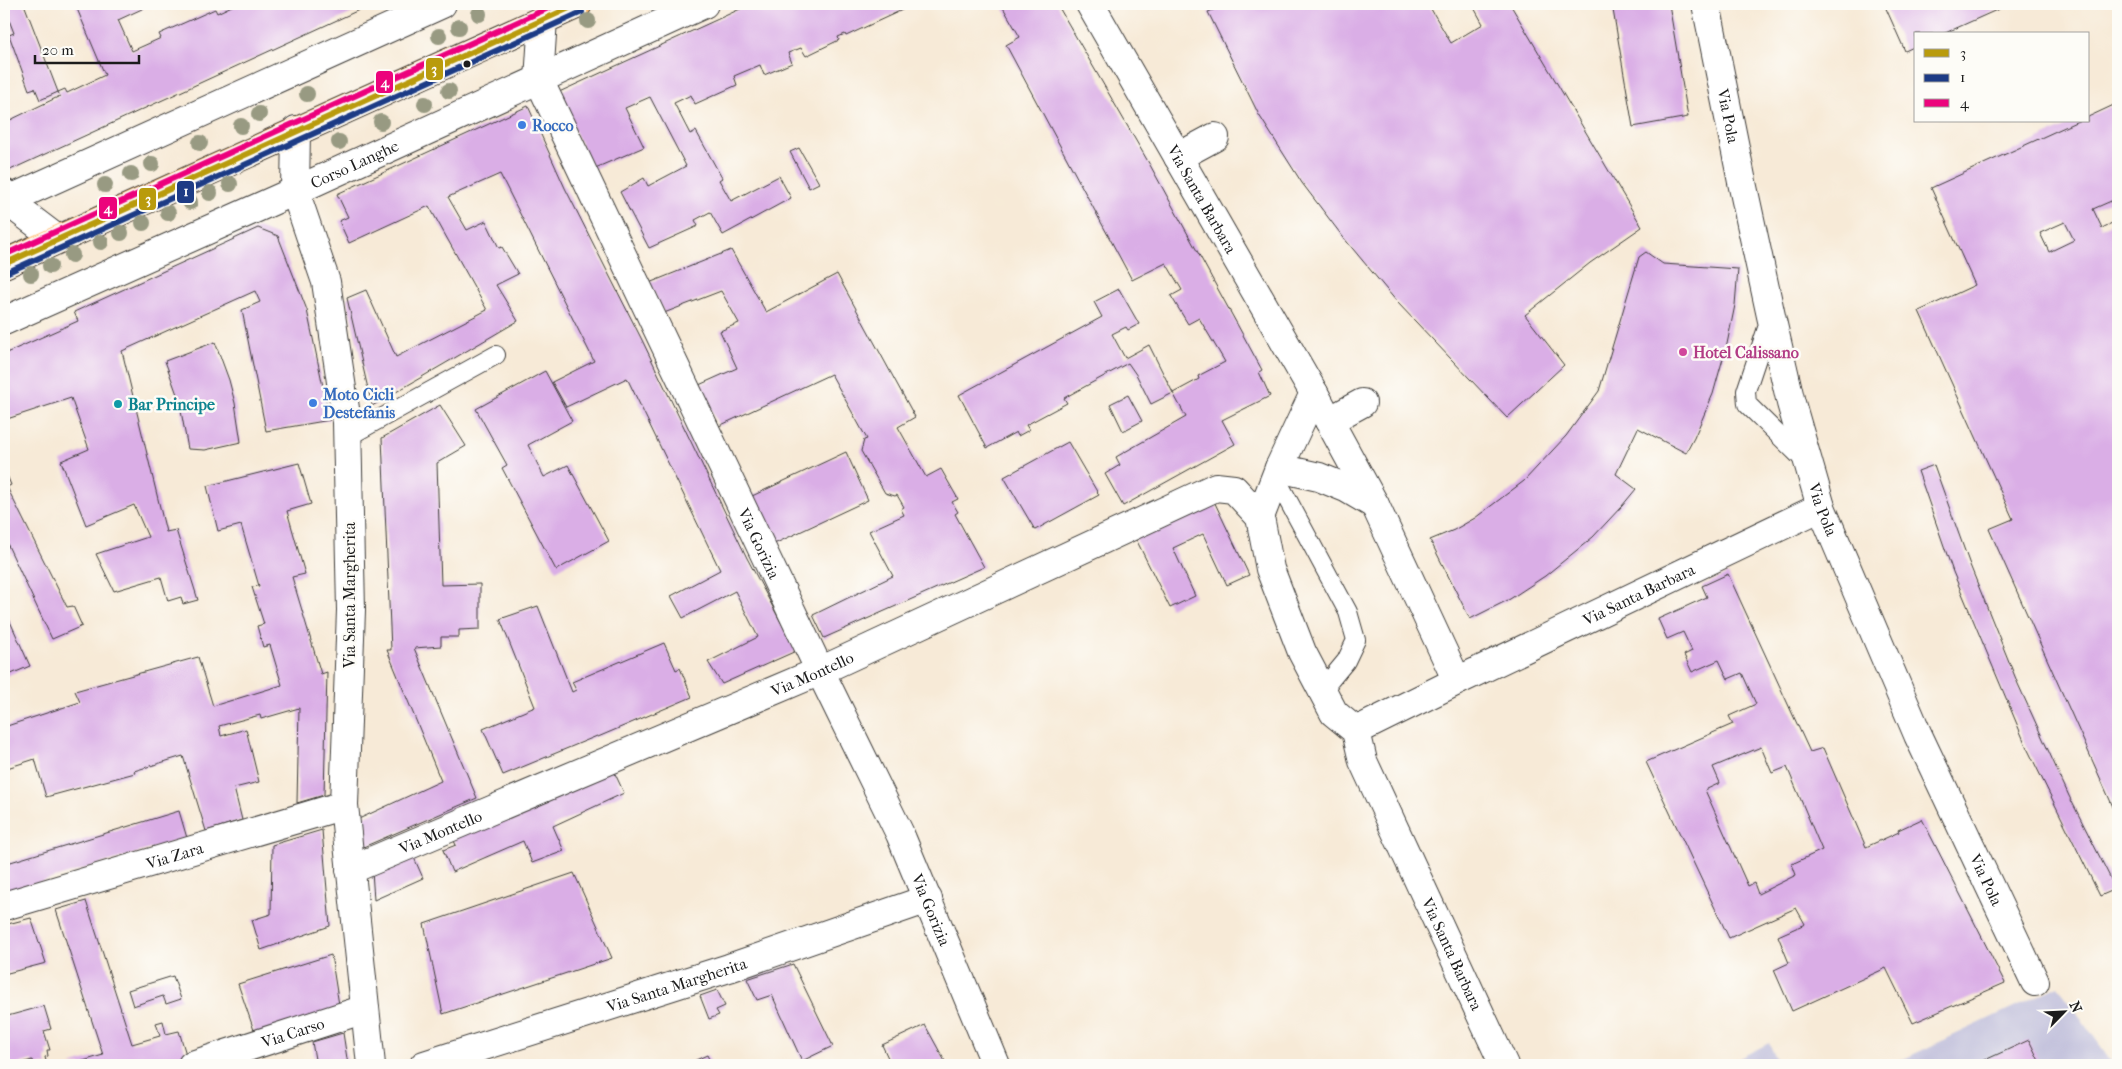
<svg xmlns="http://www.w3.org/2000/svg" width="2122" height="1069" font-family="'IM FELL French Canon',serif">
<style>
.industrial{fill:#c2c1dc}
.building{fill:#daaee6;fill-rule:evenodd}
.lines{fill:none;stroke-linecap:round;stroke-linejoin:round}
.lane-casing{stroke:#3d3b38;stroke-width:20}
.street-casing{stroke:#3d3b38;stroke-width:30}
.primary-casing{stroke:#3d3b38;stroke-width:30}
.lane{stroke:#fff;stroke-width:18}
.street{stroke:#fff;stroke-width:28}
.primary{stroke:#ffbb71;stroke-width:28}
.bus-1-casing{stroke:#fdfcf7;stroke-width:10}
.bus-2-casing{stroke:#fdfcf7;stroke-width:10}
.bus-3-casing{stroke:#fdfcf7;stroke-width:10}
.bus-1{stroke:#b99b0c;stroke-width:6}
.bus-2{stroke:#1d3b85;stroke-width:6}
.bus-3{stroke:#ec047c;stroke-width:6}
.tree{fill:#989a82}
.bus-dot{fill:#1c1c1c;stroke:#fdfcf7;stroke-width:2}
.shop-dot{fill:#3f7fe0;stroke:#fdfcf7;stroke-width:2}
.hotel-dot{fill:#d1479c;stroke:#fdfcf7;stroke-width:2}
.culture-dot{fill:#0f9aa8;stroke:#fdfcf7;stroke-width:2}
.labels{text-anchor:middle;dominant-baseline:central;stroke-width:5;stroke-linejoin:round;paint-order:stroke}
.street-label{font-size:16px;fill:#1c1c1c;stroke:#fdfcf7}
.shop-label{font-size:16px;font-weight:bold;fill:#366cbe;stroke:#fdfcf7;text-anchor:start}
.hotel-label{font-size:16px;font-weight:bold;fill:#b23c85;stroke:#fdfcf7;text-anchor:start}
.culture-label{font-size:16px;font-weight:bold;fill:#0d838f;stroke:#fdfcf7;text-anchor:start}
.line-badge{stroke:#fdfcf7;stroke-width:2}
.badge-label{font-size:14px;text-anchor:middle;font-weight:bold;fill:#fff}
</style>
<rect width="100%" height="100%" fill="#fdfcf7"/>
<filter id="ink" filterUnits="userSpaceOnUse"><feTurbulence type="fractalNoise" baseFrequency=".02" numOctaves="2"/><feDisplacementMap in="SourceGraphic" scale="10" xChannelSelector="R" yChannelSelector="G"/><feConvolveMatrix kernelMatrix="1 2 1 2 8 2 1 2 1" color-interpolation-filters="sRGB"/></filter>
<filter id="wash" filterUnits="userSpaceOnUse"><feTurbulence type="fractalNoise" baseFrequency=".0096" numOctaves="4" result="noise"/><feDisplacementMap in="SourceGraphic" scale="20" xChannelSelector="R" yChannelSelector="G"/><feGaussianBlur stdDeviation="1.12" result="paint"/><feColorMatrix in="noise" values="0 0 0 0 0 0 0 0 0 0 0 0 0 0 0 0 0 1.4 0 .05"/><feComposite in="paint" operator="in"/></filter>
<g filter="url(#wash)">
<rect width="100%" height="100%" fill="#f7ead7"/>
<path class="industrial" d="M2058,986L2114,1065H1891Z
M1769,1043L1779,1065H1726Z"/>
<g id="blocks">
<path class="building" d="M4,4H24L58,92L65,89L67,93L105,75L75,4H142L144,8L118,20L132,51L161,38L159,34L215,9L217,13L236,4H372L8,171L4,157V123L60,96L58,92L40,100L35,88L29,90L9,35L14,33L9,20L4,21Z
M751,4H915L846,36L845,34L838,37L839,40L806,56L801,48L788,53L792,63L764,75L760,65L734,76L737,85L695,104L691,95L674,103L690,134L696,131L722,178L719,180L731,201L779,176L791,198L723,235L710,212L695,220L698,226L649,248L620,192L644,178L648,186L686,166L650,97L625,108L644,147L593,169L557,93Z
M1001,4H1057L1150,165L1237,324L1262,370L1259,372L1270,396L1222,420L1235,444L1123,506L1105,474L1120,465L1116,457L1186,417L1173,393L1151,404L1137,376L1128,363L1064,398L1067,403L1026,425L1029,430L1018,436L1016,432L987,448L959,395L1102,317L1094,302L1119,289L1139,324L1128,330L1126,327L1112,334L1125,358L1149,345L1173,393L1199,379L1198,376L1225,362L1199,318L1188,324L1171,296L1182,290L1166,263L1132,280L1006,45L1020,37Z
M1228,4H1428L1451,43L1483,24L1472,4H1510L1642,227L1590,263L1525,315L1564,365L1507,418L1397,302L1343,237L1302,183L1259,115L1208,12Z
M1612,4H1669L1688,117L1633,127Z
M1884,4H2010L1943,34H1916V46L1905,51Z
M2118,103V198L2093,209L2102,228L2118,220V818L1989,529L2013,519L1919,311L1975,285L1931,188L2078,121H2088V117ZM2065,222L2074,240L2049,252L2040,233Z
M528,106L565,188L641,338L747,558L796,651L722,684L708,662L758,637L735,591L683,618L671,596L720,570L627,378L566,407L552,382L594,361L500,174L448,197L467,230L486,221L499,248L502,247L518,274L496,285L518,321L372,406L347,298L366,290L396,357L487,310L429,206L349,243L339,221L348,217L337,194Z
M799,148L819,183L809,188L790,152Z
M258,228L278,236L307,310L330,420L266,431L242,310L260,302L255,291L122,351L166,532L176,530L198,600L183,604L181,597L168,601L161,577L114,591L96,554L148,537L134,505L86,525L61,461L89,449L71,398L4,420V354L78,321L74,312Z
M731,250L766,312L837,274L915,417L898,427L926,477L941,469L958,499L952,502L958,512L955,514L984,567L824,638L813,615L893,576L869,531L904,515L901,509L904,507L897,495L895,496L885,493L861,451L864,440L867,439L831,374L719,426L699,385L737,368L720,331L739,323L721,291L664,313L649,283Z
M1646,252L1663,264L1738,269L1735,305L1727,344L1713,394L1694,438L1686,453L1638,428L1616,474L1636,489L1622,506L1593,537L1545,576L1510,599L1470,619L1430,540L1454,530L1475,518L1524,481L1566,436L1599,391L1639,257Z
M215,342L229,380L235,403L241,442L205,450L188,449L179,400L165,361Z
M545,371L572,421L528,445L544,477L568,465L609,541L556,570L502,468L507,465L476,409Z
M1128,395L1142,421L1123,431L1110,404Z
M440,405L466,446L437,463L441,585L480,584V629L459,630V637H441V646L414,648L477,798L354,851L350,823L441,781L387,650H391L382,438Z
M1068,442L1099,495L1035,530L1004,477Z
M846,452L868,500L774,544L752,496Z
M299,463L311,504L287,511L305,574L292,577L321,674L327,672L324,795L297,803L299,708L261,719L260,715L219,726L221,736L246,729L259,782L234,788L242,820L206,831L183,756L134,771L135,773L46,797L35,759L4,769V727L80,702L75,691L198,657L213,706L282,685L270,645L263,647L257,626L264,624L252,587L259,586L241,525L218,531L207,486Z
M1934,465L1970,565L2018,684L2069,796L2116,889L2100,896L2027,748L1953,572L1918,471Z
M4,468L11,485L7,487L67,607L73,606L82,626L52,639L4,537Z
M1213,499L1249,575L1227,585L1203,534L1173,548L1195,596L1170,608L1134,535Z
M1728,574L1810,752L1823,748L1866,847L1899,832L1898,830L1922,819L2005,983L1913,1023L1886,968L1792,1011L1774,970L1789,963L1778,936L1805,924L1796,908L1729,938L1646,762L1733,724L1729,716L1756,704L1742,673L1728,679L1719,660L1692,672L1684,655L1692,651L1683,632L1667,639L1658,619L1707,597L1702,586ZM1761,747L1772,773L1787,767L1822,850L1792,864L1796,875L1758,894L1754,883L1748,886L1705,790L1720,783L1713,767Z
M538,606L572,692L576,690L572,682L664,643L676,670L680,668L692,697L598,737L597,736L503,775L483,729L535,707L500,619Z
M4,608L30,666L4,677Z
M611,765L624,793L553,826L564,851L532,863L523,841L452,872L443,850L456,845L451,835Z
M179,811L187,838L4,893V864Z
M322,830L330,926L261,950L252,920L271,914L272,845Z
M412,853L423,878L374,900L372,871Z
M574,873L612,958L443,1014L424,924Z
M86,901L132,1044L160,1036L156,1023L163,1021L166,1034L179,1031L187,1058L161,1065H70L103,1055L56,910Z
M31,918L46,963L4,974V925Z
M331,955L340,1011L256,1036L238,984Z
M793,964L833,1046L802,1061L772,995L757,1000L747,979Z
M173,976L181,999L166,1004L163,996L133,1006L128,990Z
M717,990L725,1006L716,1010L719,1015L709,1019L700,996Z
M44,1006L51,1029L44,1031L50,1050H47L48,1056L45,1057L47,1065H34L32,1060L15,1065H4V1017Z
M925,1025L947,1065H880L889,1060L882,1045Z
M343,1033L348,1065H316L312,1042Z
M2029,1040L2041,1065H1974Z
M707,1055L712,1065H685Z"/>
</g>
</g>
<g filter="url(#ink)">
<use href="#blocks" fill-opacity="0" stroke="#3d3b38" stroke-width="1"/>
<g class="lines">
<defs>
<path id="lane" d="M1770,319L1746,391L1747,404L1806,462
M347,437L496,355
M1276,478L1348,612L1356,640L1346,661L1322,690"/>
<g id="street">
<path id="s1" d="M1090,4L1314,393L1375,505L1457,681"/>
<path id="s2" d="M1706,4L1743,187L1771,316L1791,403L1821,507L1918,735L2035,982"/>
<path id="s3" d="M543,19L539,80L820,671L900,834L996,1065"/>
<path d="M296,130L295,191L326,282L347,422L351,610L344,805L371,1065"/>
<path d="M1178,157L1215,137"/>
<path d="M4,193L7,201L57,239"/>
<path d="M4,202L442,4"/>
<path id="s4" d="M4,321L295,191L704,4"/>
<path id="s5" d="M1314,393L1279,468L1260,517L1270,569L1302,652L1334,713L1356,731L1363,761L1504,1065"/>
<path d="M1329,421L1362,403"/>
<path d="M1279,468L1319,477L1346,488L1375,505"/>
<path id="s6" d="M1356,731L1457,681L1821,507"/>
<path id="s7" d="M350,870L820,671L1216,487L1234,489L1260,517"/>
<path id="s8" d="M4,906L344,805"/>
<path id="s9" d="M192,1065L365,1009"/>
<path id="s10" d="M424,1065L729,968L928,899"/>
</g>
<path id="primary" d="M4,264L578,4"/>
</defs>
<use href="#lane" class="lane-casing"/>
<use href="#street" class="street-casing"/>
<use href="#primary" class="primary-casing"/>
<use href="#lane" class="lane"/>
<use href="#street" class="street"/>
<use href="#primary" class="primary"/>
<defs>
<path id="bus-1" d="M4,264L578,4"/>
<path id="bus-2" d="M8,272L582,12"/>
<path id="bus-3" d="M4,255L557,4"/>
</defs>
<use href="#bus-1" class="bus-1-casing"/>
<use href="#bus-2" class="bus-2-casing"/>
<use href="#bus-3" class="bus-3-casing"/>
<use href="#bus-1" class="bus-1"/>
<use href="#bus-2" class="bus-2"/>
<use href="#bus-3" class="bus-3"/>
</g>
<g class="tree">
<circle cx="479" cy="14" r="8"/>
<circle cx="588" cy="21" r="8"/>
<circle cx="459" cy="27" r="8"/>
<circle cx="439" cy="36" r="8"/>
<circle cx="449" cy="91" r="8"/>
<circle cx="307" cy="94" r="8"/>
<circle cx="425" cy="104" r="8"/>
<circle cx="259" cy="114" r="8"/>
<circle cx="381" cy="122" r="8"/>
<circle cx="241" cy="126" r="8"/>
<circle cx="339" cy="142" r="8"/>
<circle cx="200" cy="143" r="8"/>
<circle cx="152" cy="164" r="8"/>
<circle cx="131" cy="174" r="8"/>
<circle cx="230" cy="184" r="8"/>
<circle cx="105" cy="185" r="8"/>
<circle cx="210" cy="193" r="8"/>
<circle cx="190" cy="202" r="8"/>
<circle cx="168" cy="213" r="8"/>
<circle cx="143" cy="223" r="8"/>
<circle cx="121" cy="233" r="8"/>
<circle cx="101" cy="242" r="8"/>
<circle cx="72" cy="255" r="8"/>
<circle cx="50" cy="266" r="8"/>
<circle cx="31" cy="274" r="8"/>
</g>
</g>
<circle class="bus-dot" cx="467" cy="64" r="4.5"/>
<g class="shop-dot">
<circle cx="522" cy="125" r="5"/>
<circle cx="313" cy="403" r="5"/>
</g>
<circle class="hotel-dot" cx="1683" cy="352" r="5"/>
<circle class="culture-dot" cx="118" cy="404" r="5"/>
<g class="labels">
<g class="street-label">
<text stroke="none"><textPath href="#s2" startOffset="114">Via Pola</textPath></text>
<text stroke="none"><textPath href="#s4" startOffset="384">Corso Langhe</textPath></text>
<text stroke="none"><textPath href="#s1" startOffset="225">Via Santa Barbara</textPath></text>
<text stroke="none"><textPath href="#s2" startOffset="519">Via Pola</textPath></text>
<text stroke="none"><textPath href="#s3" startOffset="574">Via Gorizia</textPath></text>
<text stroke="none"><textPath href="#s6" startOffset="314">Via Santa Barbara</textPath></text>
<text transform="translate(349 595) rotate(-90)">Via Santa Margherita</text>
<text stroke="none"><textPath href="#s7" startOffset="502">Via Montello</textPath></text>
<text stroke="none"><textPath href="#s7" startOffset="98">Via Montello</textPath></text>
<text stroke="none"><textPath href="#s8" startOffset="178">Via Zara</textPath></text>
<text stroke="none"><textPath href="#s2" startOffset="924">Via Pola</textPath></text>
<text stroke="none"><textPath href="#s3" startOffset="979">Via Gorizia</textPath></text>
<text stroke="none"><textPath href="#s5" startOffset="618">Via Santa Barbara</textPath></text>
<text stroke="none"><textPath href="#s10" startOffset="265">Via Santa Margherita</textPath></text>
<text stroke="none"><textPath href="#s9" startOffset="106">Via Carso</textPath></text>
</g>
<g class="shop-label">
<text x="532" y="125">Rocco</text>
<text x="323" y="394">Moto Cicli<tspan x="323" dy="18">Destefanis</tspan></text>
</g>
<g class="hotel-label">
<text x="1693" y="352">Hotel Calissano</text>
</g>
<g class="culture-label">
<text x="128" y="404">Bar Principe</text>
</g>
</g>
<g class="line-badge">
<rect x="425" y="57" width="19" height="24" rx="5" fill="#b99b0c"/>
<rect x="375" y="70" width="19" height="24" rx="5" fill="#ec047c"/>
<rect x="176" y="180" width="19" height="24" rx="5" fill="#1d3b85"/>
<rect x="138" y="187" width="19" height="24" rx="5" fill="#b99b0c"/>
<rect x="98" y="196" width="20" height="24" rx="5" fill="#ec047c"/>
</g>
<g class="badge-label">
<text x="434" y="74">3</text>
<text x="385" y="87">4</text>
<text x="186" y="196">1</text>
<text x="148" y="204">3</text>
<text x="108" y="213">4</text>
</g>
<rect width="2122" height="1069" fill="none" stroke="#fdfcf7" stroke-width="20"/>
<rect x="1914" y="32" width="175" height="90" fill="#fdfcf7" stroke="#a3a29f"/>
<rect x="1924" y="49" width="25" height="8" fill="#b99b0c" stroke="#a3a29f"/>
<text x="1960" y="58" font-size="15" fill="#1c1c1c">3</text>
<rect x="1924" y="74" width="25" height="8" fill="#1d3b85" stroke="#a3a29f"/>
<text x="1960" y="82" font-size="15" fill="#1c1c1c">1</text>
<rect x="1924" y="99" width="25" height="8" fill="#ec047c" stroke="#a3a29f"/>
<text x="1960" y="108" font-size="15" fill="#1c1c1c">4</text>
<g transform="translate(2064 1012) rotate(66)" stroke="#fdfcf7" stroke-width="4" paint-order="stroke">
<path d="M0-4L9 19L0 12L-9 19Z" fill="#1c1c1c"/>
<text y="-8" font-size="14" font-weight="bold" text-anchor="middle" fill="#1c1c1c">N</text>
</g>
<path d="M35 55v8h104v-8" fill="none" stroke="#1c1c1c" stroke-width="2.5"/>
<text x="42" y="55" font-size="15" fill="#1c1c1c" stroke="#fdfcf7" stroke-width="4" paint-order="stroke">20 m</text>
</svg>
